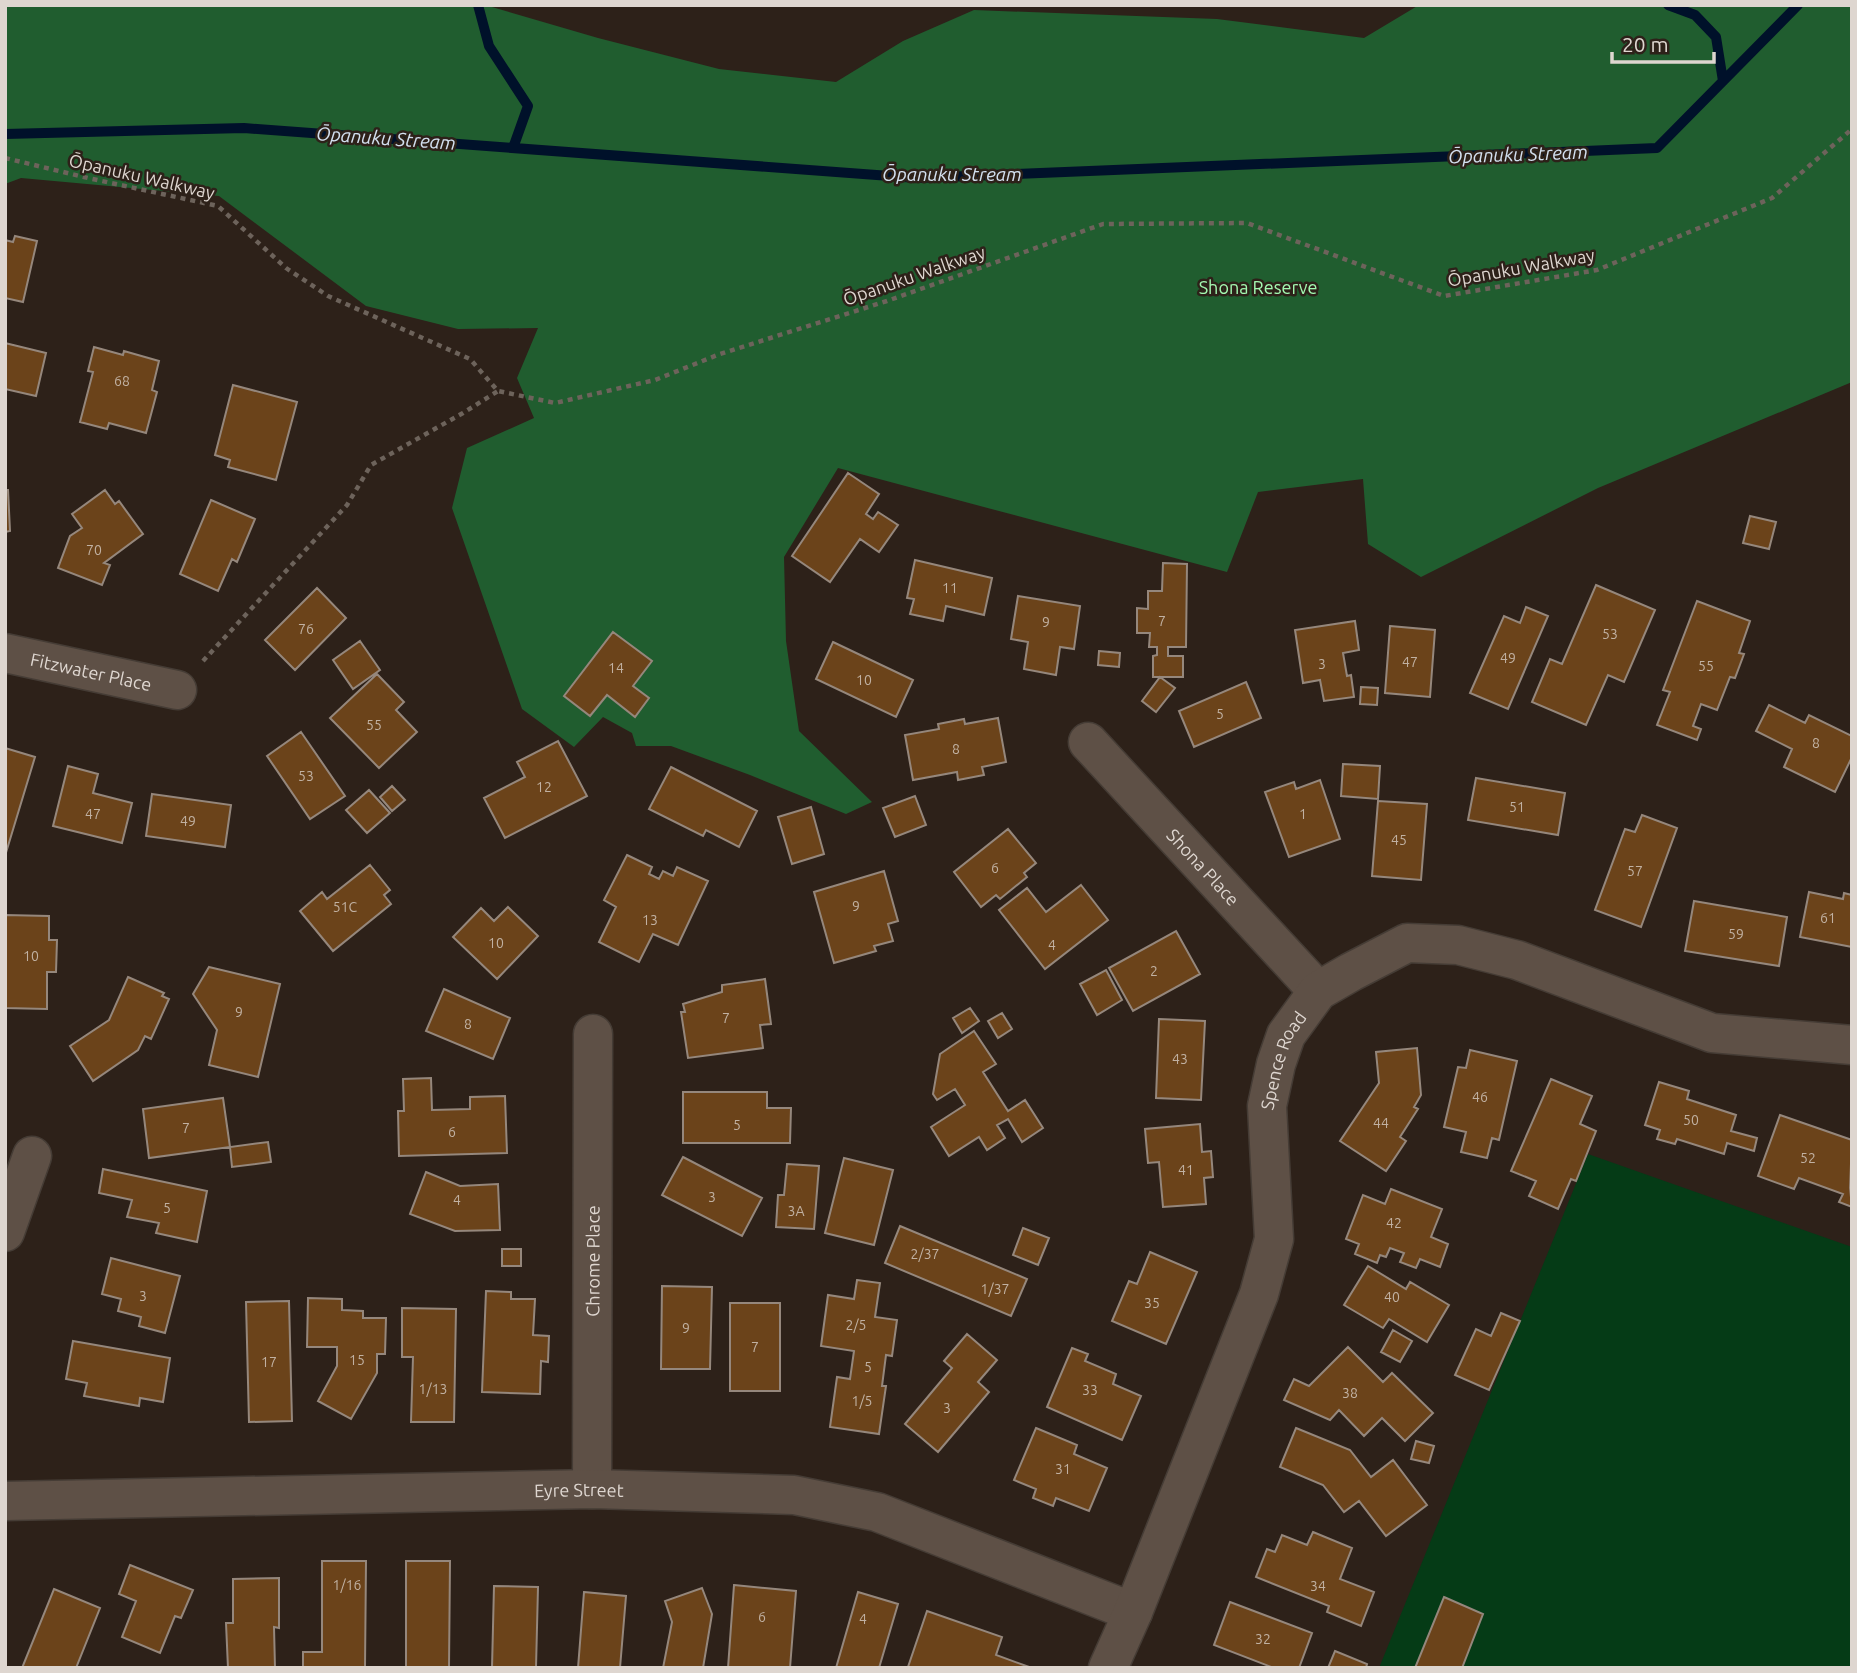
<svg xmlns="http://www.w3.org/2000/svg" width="1857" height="1673" font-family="Ubuntu,sans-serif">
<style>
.green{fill:#053b16}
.forest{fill:#205d2f}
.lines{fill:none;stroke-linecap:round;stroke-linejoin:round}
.stream{stroke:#00112a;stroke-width:10}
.building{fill:#6b431a;stroke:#95877c;stroke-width:2}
.street-casing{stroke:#453c35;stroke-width:41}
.path{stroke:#6d635b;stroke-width:4.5;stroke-dasharray:5 5;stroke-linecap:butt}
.street{stroke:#5e5046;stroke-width:38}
.labels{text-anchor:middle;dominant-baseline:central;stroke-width:5;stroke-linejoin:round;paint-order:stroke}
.number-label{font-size:14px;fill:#c1b1a2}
.street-label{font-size:18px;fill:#ded6d0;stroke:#2d2119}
.park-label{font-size:18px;fill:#a3f9b1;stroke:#2d2119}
.water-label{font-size:19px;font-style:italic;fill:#d3e0f0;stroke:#2d2119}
</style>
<rect width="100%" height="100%" fill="#2d2119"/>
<path class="green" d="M1588,1154L1852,1247V1668H1462L1483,1615L1444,1597L1415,1668H1379Z"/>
<path class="forest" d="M5,5H485L598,38L719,69L836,82L903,41L974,10L1217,19L1364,38L1419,5H1852V382L1598,488L1421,577L1368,544L1363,479L1258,492L1227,572L838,468L784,557L786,641L799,731L872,802L846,814L750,775L671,746H636L632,733L603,717L574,747L522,709L452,508L467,448L534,418L517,378L538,328L458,329L366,306L219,196L21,178L5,184Z"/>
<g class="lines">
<path class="stream" d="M478,5L489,46L528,106L513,148
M1668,5L1695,15L1716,37L1723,81
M5,134L244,128L917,178L1657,148L1798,5"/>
</g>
<path class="building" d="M15,236L37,241L23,302L5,298V240L13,242Z
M5,343L46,353L36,396L5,389Z
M94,347L123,355L124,351L159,361L152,390L157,392L146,433L109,423L107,429L80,422L93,372L88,371Z
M233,385L297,402L276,480L228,467L230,460L215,455Z
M848,473L879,494L866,514L873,519L878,512L898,525L879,552L860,539L830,582L792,556Z
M5,490H8L10,531L5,532Z
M105,490L115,504L119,501L143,534L104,563L110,565L102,585L58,568L70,536L82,528L72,514Z
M211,500L255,519L237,562L232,559L218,591L180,574Z
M1750,516L1776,522L1769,549L1743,543Z
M915,560L992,578L984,615L946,606L943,621L910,614L914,599L907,598Z
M1163,563L1187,564L1186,647H1168V656H1183V677H1153V656L1157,655V647H1149L1150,633H1137V608L1148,609V591H1162Z
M1596,585L1655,610L1624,682L1608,675L1586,725L1532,702L1550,659L1562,664Z
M317,588L346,618L295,670L265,640Z
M1018,596L1080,606L1074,649L1060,647L1056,675L1024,669L1028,642L1011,639Z
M1697,601L1750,621L1739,653L1744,654L1735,678L1730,677L1717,710L1701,704L1693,726L1701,729L1697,740L1657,725L1670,692L1663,690Z
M1526,607L1548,616L1508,709L1470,693L1504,616L1520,623Z
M1355,621L1359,650L1343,653L1347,676L1351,675L1354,697L1324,701L1320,680L1303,683L1295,630Z
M1390,626L1435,630L1430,697L1385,693Z
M613,632L652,661L633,686L649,698L635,717L607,695L590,716L564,696Z
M360,641L380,670L353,689L333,660Z
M833,642L913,680L896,717L816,679Z
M1099,651L1120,653L1119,667L1098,665Z
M377,674L404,702L396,710L417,732L379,768L330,718Z
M1160,677L1175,688L1156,712L1142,701Z
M1246,682L1261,718L1194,747L1179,711Z
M1361,687L1378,688L1377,705L1360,704Z
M1769,705L1805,723L1809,715L1852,736V757L1835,792L1784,767L1792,749L1756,731Z
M998,718L1006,762L982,767L984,775L958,780L957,772L913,780L905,735L939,729L938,724L964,719L965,724Z
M301,732L345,796L310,819L267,756Z
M558,741L587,796L505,838L484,798L525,777L517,762Z
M5,748L35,757L5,856Z
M1343,764L1380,766L1378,799L1341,796Z
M68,766L98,774L93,793L132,803L122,843L53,826Z
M671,767L757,811L739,847L706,830L703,836L649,809Z
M1476,778L1565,793L1558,835L1468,820Z
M1320,780L1340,839L1289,857L1265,792L1294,782L1296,789Z
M392,786L405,800L392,811L380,797Z
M369,790L390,813L367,833L346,810Z
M152,794L231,805L225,847L146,836Z
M915,796L926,825L895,837L883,808Z
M1378,801L1427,804L1421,880L1372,876Z
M811,807L824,854L792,864L778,817Z
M1642,815L1677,828L1641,927L1595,910L1625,829L1635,832Z
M1008,829L1036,863L1024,873L1027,877L1000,899L996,895L981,907L954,872Z
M627,855L652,867L649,874L659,879L663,871L673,876L677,867L708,881L678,945L653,934L639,962L599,942L616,907L604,900Z
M370,865L390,890L384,895L391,904L333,951L300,911L322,892L327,899Z
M884,871L898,921L888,924L893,941L874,946L876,951L834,963L814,892Z
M1081,885L1108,920L1045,969L999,910L1027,888L1046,912Z
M1809,892L1843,899L1844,893L1852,895V947L1800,937Z
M1694,901L1787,917L1779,966L1685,951Z
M508,907L538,936L497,979L453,937L481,908L494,921Z
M5,915L49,916V940H57L56,972H47V1009L5,1008Z
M1176,931L1200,974L1133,1011L1109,968Z
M209,967L280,984L258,1077L209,1065L217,1030L193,994Z
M1106,970L1122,1000L1097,1015L1080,984Z
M128,977L164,993L162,996L169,999L151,1039L145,1036L138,1050L93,1081L70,1046L109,1020Z
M765,979L771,1024L760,1025L763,1048L688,1058L681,1012H685L683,1004L722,992V985Z
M444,989L510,1018L493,1059L426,1031Z
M970,1008L979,1021L962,1033L953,1018Z
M1002,1013L1012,1029L998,1038L988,1021Z
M1159,1019L1205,1021L1201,1100L1156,1098Z
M974,1031L996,1064L983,1072L1008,1111L1025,1100L1043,1128L1022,1142L1008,1119L997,1125L1005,1138L987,1150L979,1137L949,1156L931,1127L965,1105L955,1089L937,1100L933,1094L940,1054Z
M1417,1048L1421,1095L1414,1107L1418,1109L1400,1137L1406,1141L1386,1171L1340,1141L1379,1083L1376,1052Z
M1470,1050L1517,1061L1499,1140L1492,1138L1487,1158L1461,1152L1466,1132L1444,1127L1458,1067L1466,1068Z
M431,1078L432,1110L470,1109V1097L505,1096L507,1153L399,1156L398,1111H404L403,1079Z
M1551,1079L1592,1096L1580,1124L1596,1131L1576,1181L1571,1179L1558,1209L1529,1196L1536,1181L1511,1171Z
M1659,1082L1689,1091L1687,1099L1736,1115L1731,1131L1757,1138L1754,1151L1727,1143L1724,1154L1677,1139L1675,1144L1657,1139L1660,1130L1645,1125Z
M683,1092H767V1108H791L790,1143H683Z
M223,1098L230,1147L149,1158L143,1109Z
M1780,1115L1852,1140L1850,1188L1852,1207L1839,1202L1843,1194L1799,1178L1794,1189L1758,1176Z
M1200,1124L1202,1152L1211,1151L1213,1177L1204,1178L1206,1204L1163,1207L1159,1162L1148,1163L1145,1129Z
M268,1142L271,1162L232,1167L230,1147Z
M683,1157L762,1198L742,1236L662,1195Z
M844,1158L893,1170L874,1245L825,1233Z
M787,1164L819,1166L814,1229L776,1227L778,1195H784Z
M103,1169L207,1191L197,1242L156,1233L159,1223L127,1217L132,1200L99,1193Z
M426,1172L460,1186L498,1184L500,1230L455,1231L410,1214Z
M1391,1189L1442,1209L1431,1237L1448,1244L1440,1267L1420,1259L1416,1268L1400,1262L1404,1253L1390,1248L1386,1257L1380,1255L1377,1263L1355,1254L1359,1244L1346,1239L1363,1195L1385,1204Z
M900,1226L1027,1279L1011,1316L885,1263Z
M1023,1228L1049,1238L1038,1265L1013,1255Z
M502,1249H521V1266H502Z
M1150,1252L1197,1272L1166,1344L1112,1321L1129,1281L1137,1284Z
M111,1258L180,1276L165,1333L139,1326L141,1317L118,1311L121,1299L102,1294Z
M1368,1266L1406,1289L1410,1282L1449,1305L1427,1342L1389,1319L1383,1328L1344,1305Z
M857,1280L880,1283L875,1317L897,1320L892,1356L886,1355L882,1386H886L879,1434L830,1427L837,1377L850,1379L854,1351L821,1346L828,1295L854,1299Z
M662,1286L712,1287L710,1369H661Z
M486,1291L511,1292V1299H535L533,1335L549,1336L548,1362L541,1361L540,1394L482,1392Z
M308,1298L342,1299V1310L363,1311V1318H386L385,1354H377V1373L351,1419L318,1401L337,1366V1347H307Z
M289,1301L292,1421L249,1422L246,1302Z
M730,1303H780V1391H730Z
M402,1308L456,1309L454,1422H411L413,1357H402Z
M1501,1313L1520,1321L1489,1390L1455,1375L1476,1329L1491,1336Z
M1393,1330L1412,1341L1400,1362L1381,1352Z
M967,1334L997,1360L978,1382L989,1392L938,1452L905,1424L952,1368L944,1361Z
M73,1341L170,1358L163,1402L140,1398L139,1406L84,1396L87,1383L66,1379Z
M1348,1347L1383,1382L1392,1373L1433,1413L1405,1441L1382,1418L1364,1436L1339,1410L1330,1420L1284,1400L1294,1379L1309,1386Z
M1072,1348L1088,1354L1085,1361L1116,1374L1113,1384L1141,1396L1122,1440L1047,1407Z
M1036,1428L1077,1445L1074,1454L1107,1468L1089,1511L1056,1498L1053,1506L1033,1498L1036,1489L1014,1480Z
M1296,1428L1350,1450L1371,1477L1393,1460L1427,1505L1386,1536L1359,1501L1344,1512L1323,1485L1280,1467Z
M1416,1441L1434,1446L1429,1463L1411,1459Z
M1313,1532L1352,1548L1340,1579L1374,1592L1361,1626L1327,1612L1329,1606L1256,1577L1267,1549L1275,1552L1282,1535L1307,1545Z
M322,1561H366L365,1668H303V1652H322Z
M406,1561H450L449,1668H406Z
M130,1565L193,1590L181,1618L175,1616L160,1653L122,1637L136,1601L119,1594Z
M279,1578V1628L274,1627L275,1668H228L226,1623H233V1579Z
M734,1585L796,1591L790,1668H728Z
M494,1586L538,1587L536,1668H492Z
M702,1588L712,1614L703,1668H663L672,1622L665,1601Z
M54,1589L100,1608L76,1668H22Z
M584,1592L626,1596L620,1668H578Z
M858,1592L898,1604L879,1668H836Z
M1444,1597L1483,1614L1462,1668H1415Z
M1230,1602L1312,1633L1299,1668H1274L1214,1645Z
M927,1611L1002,1637L996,1655L1032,1668L908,1667Z
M1335,1651L1367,1664L1366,1668H1328Z"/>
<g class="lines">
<defs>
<g id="street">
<path id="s1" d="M5,653L177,690"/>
<path id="s2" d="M1088,742L1318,991"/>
<path d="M5,1232L32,1156"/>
<path id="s3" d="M592,1489L593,1034"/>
<path id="s4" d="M5,1501L592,1489L794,1495L877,1512L1133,1612"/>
<path id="s5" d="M1108,1668L1133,1612L1259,1294L1274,1239L1267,1106L1276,1064L1286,1035L1318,991L1351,972L1407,943L1458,945L1517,960L1712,1033L1852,1045"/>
</g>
</defs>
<use href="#street" class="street-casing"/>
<path class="path" d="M5,158L88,178L218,206L286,268L328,296L470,359L498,391L555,403L655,380L720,354L887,301L1103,224L1247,223L1444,296L1597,270L1772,198L1852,129
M203,661L347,505L371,465L463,413L498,391"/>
<use href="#street" class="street"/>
</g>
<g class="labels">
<g class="number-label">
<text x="122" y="381">68</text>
<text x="94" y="550">70</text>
<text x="950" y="588">11</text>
<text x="1162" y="621">7</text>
<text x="1046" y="622">9</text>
<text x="306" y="629">76</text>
<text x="1610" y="634">53</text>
<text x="1508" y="658">49</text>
<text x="1410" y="662">47</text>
<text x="1322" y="664">3</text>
<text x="1706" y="666">55</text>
<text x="616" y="668">14</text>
<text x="864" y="680">10</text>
<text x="1220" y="714">5</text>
<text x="374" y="725">55</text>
<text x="1816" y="743">8</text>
<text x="956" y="749">8</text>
<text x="306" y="776">53</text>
<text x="544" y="787">12</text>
<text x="1517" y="807">51</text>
<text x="93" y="814">47</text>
<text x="1303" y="814">1</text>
<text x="188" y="821">49</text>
<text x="1399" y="840">45</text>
<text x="995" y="868">6</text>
<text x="1635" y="871">57</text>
<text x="856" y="906">9</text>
<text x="345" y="907">51C</text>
<text x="1828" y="918">61</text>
<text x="650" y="920">13</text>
<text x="1736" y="934">59</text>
<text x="496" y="943">10</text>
<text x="1052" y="945">4</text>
<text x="31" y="956">10</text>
<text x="1154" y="971">2</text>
<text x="239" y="1012">9</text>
<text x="726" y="1018">7</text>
<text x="468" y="1024">8</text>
<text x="1180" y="1059">43</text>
<text x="1480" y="1097">46</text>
<text x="1691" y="1120">50</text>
<text x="1381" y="1123">44</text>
<text x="737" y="1125">5</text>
<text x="186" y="1128">7</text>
<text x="452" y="1132">6</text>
<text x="1808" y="1158">52</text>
<text x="1186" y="1170">41</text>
<text x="712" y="1197">3</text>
<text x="457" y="1200">4</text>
<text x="167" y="1208">5</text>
<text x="796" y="1211">3A</text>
<text x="1394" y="1223">42</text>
<text x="925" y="1254">2/37</text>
<text x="995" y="1289">1/37</text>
<text x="143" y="1296">3</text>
<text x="1392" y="1297">40</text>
<text x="1152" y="1303">35</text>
<text x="856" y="1325">2/5</text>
<text x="686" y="1328">9</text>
<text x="755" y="1347">7</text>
<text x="357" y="1360">15</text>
<text x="269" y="1362">17</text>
<text x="868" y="1367">5</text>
<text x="433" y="1389">1/13</text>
<text x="1090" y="1390">33</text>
<text x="1350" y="1393">38</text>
<text x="862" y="1401">1/5</text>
<text x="947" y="1408">3</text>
<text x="1063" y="1469">31</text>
<text x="347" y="1585">1/16</text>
<text x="1318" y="1586">34</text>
<text x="762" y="1617">6</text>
<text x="863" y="1619">4</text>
<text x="1263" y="1639">32</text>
</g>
<g class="street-label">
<text transform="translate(142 176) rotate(13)">Ōpanuku Walkway</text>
<text transform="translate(1521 267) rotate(-10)">Ōpanuku Walkway</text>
<text transform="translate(914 275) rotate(-19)">Ōpanuku Walkway</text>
<text stroke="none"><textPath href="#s1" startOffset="88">Fitzwater Place</textPath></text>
<text stroke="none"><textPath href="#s2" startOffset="170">Shona Place</textPath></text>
<text stroke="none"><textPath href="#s5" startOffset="642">Spence Road</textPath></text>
<text stroke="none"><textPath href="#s3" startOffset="228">Chrome Place</textPath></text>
<text stroke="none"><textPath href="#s4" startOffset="574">Eyre Street</textPath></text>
</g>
<g class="park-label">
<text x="1258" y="287">Shona Reserve</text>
</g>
<g class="water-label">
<text transform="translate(386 138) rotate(4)">Ōpanuku Stream</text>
<text transform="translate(1518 154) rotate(-2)">Ōpanuku Stream</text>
<text x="952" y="174">Ōpanuku Stream</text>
</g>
</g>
<rect width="1857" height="1673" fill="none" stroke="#ded6d0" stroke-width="14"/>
<path d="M1612 52v10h102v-10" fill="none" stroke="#ded6d0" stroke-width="3.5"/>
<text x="1622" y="52" font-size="21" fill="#ded6d0" stroke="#2d2119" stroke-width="5" paint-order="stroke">20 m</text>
</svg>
